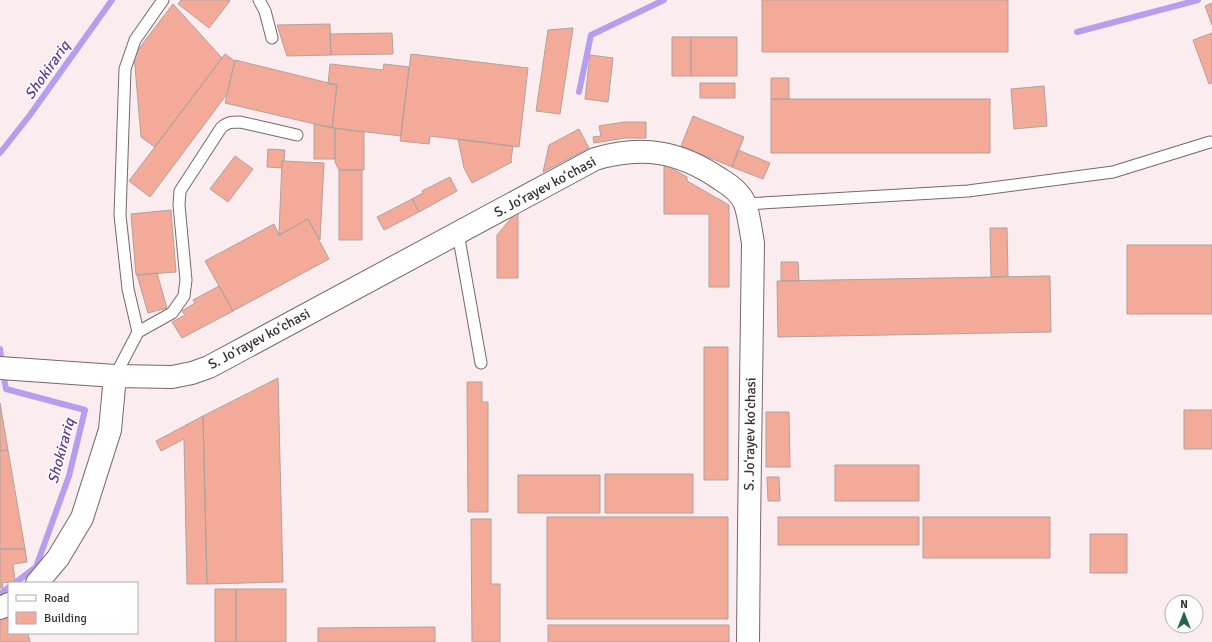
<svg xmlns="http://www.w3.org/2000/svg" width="1212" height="642" font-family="Signika,sans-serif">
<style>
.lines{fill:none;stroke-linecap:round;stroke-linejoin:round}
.stream{stroke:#b59eee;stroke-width:6}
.building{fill:#f4aa98;stroke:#b0a29e}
.lane-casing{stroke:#76686b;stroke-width:13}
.street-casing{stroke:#76686b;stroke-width:24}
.lane{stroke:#fff;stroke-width:11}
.street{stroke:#fff;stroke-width:22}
.labels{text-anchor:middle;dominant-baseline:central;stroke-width:3;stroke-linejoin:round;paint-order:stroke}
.street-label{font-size:14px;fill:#373133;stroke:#fefefe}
.water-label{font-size:15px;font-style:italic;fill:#5b3a97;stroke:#fefefe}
</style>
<rect width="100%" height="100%" fill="#fbecef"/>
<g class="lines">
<path class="stream" d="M1077,32L1198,0
M579,92L591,35L664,0
M0,153L30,115L112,0
M0,349L2,364
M3,373L6,389L85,410L69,476L36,567L15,583
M0,594L9,587"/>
</g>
<path class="building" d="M181,0H228L230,1L209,28L178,4Z
M762,0H1008V52H762Z
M1212,3V25L1205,6Z
M173,4L222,58L155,147L141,137L134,55Z
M330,24L331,55L287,56L277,25Z
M573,28L560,114L536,111L548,30Z
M392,33L393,54L331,55L330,34Z
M1212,33V83L1209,84L1193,40Z
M672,37H691V76H672Z
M691,37H737V76H691Z
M225,54L235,61L227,94L150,197L129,181Z
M411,54L528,68L519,147L430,136L429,144L400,141Z
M590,55L613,58L608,102L585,99Z
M235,60L337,85L332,128L225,103Z
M330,64L383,70L384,64L409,67L401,136L332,128L337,85L328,84Z
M771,78H789V99H771Z
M700,83H735V98H700Z
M1044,86L1047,126L1014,129L1011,89Z
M771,99H990V153H771Z
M693,116L744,137L732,167L681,146Z
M624,122H646V138H625L594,143L593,137L601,136L599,126Z
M314,124L335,128V159H314Z
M335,128L364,132V170H339L335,162Z
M579,129L589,148L543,172L549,145Z
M458,139L513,146L511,160L512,162L472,183L464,168Z
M268,149L285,150L284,161H282V168L267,167Z
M738,150L770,163L763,179L732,167Z
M235,156L253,169L228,202L210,189Z
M282,161L324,163L320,240L308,219L279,235V233Z
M664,164L687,177V181L729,205V287H709V214H664Z
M339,170H362V240H339Z
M450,177L457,191L419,212L412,199L423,193L422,191Z
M412,199L419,212L384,230L377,217Z
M171,210L176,272L136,275L131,214Z
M518,210V278H497V235Z
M308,219L329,259L233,311L205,261L274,224L279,235Z
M990,228H1007L1008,276L991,277Z
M1127,245H1212V314H1127Z
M781,262H798L799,281H781Z
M157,273L167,308L148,313L137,275Z
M1050,276L1051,332L778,337L777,281Z
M219,286L233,311L182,338L172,322L185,315L182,311L195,303L193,300Z
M704,347H728V480H704Z
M278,378L283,582L207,584L203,416Z
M467,382H482V402H488V512H468Z
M0,403L8,450L0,451Z
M1184,410H1212V449H1184Z
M766,412H789L790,467H766Z
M203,416L207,584H187L184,439L161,451L156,441Z
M8,450L25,549H0V451Z
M835,465H919V501H835Z
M605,474H693V513H605Z
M518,475H600V513H518Z
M767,477H779L780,501H768Z
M547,517H728V619H547Z
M778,517H919V545H778Z
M923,517H1050V558H923Z
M471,519H491V584H500V642H472Z
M1090,534H1127V573H1090Z
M0,549H25L27,562L13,564L15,581L2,583L3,588H0Z
M215,589H236V642H215Z
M236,589H286V642H236Z
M9,614V633H28L30,642H0V618Z
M548,625H729V642H548Z
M435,627V642H318V628Z"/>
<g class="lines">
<defs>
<path id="lane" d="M259,0L265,11L272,38
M745,204L968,191L1113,172L1210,142
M458,233L481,363
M138,332L128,289L120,215L125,69L135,40L163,0
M115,376L138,332L172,313L184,296L186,280L179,205L180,191L221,128C227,122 232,122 240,122L297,135"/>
<path id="street" d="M0,368L115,376L172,377L192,373L209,367L595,159C642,145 679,151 720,179C730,185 741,193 745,204C749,215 751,232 753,243L749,529L748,642
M37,583L58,558L82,518L110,430L115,376
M0,608L9,604"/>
</defs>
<use href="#lane" class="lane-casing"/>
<use href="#street" class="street-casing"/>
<use href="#lane" class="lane"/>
<use href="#street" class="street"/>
</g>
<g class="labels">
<g class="street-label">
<text transform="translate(545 187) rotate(-28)">S. Joʻrayev koʻchasi</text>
<text transform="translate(259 339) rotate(-28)">S. Joʻrayev koʻchasi</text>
<text transform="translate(750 434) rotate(-89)">S. Joʻrayev koʻchasi</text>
</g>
<g class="water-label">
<text transform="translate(47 70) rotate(-55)">Shokirariq</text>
<text transform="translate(61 451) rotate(-75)">Shokirariq</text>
</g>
</g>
<rect x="8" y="582" width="130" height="52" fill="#fefefe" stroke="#aeacad"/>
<rect x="16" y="595" width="20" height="6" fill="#ffffff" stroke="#aeacad"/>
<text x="44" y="602" font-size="12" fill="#373133">Road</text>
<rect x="16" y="612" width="20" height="12" fill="#f4aa98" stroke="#aeacad"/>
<text x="44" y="622" font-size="12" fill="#373133">Building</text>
<g transform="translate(1184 614)"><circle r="19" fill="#fefefe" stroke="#aeacad"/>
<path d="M0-3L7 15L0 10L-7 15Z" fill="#28624b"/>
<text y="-6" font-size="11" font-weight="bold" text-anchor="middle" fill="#373133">N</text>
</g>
</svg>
